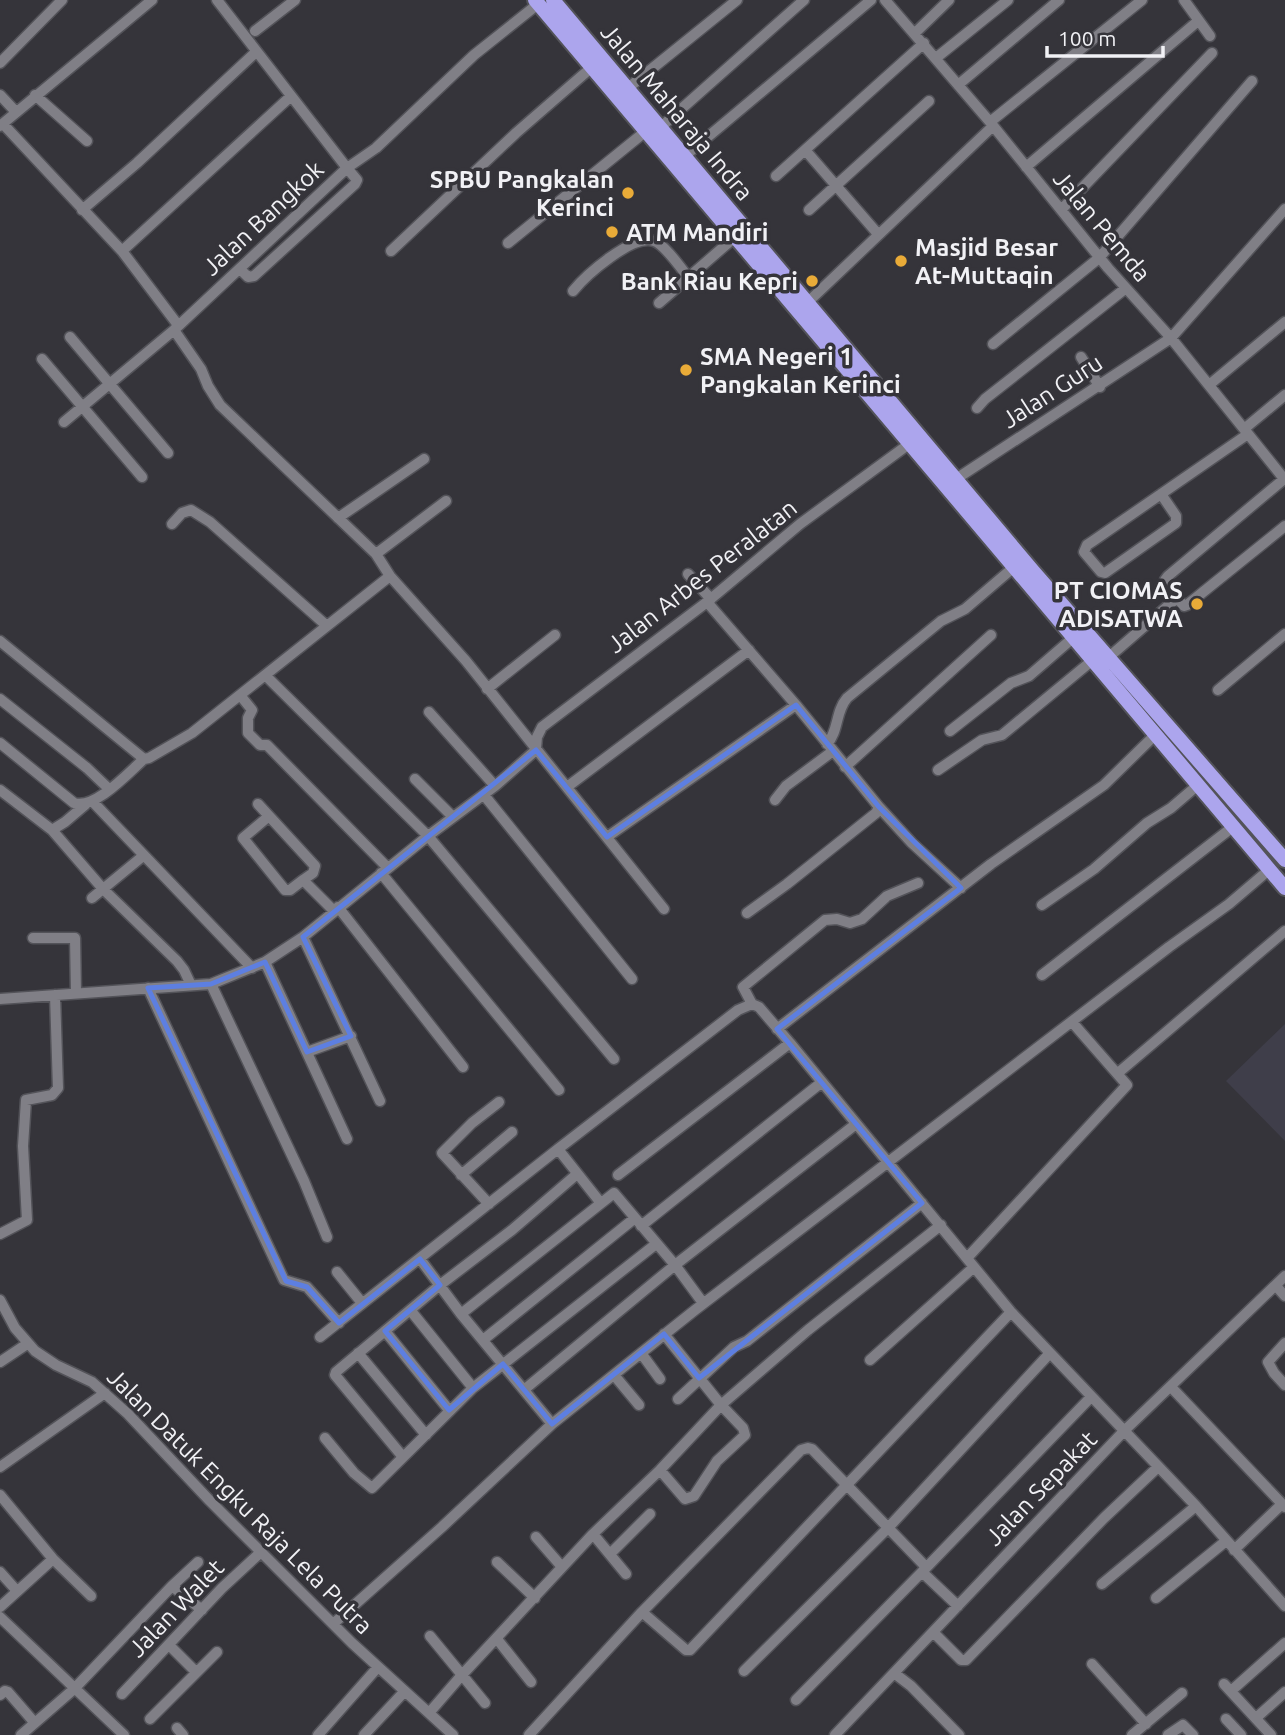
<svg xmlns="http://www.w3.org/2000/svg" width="1285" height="1735" font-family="Ubuntu,sans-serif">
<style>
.built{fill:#3f3e4a}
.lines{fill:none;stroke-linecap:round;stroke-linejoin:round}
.minor-casing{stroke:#535359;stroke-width:13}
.highway-casing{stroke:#535359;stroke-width:18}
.minor{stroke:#807f86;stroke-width:10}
.highway{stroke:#aca5ed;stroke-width:14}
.marked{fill:none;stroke:#5d7fe1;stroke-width:5;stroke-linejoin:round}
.poi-dot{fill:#e9ab38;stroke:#35343a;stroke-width:2.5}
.labels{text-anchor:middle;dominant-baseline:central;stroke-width:7;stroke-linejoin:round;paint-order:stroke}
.street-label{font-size:24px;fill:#f1f1f5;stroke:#35343a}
.poi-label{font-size:24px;font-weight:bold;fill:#f1f1f5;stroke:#35343a;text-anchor:end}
</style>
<rect width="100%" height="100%" fill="#35343a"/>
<path class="built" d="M1285,1024V1141L1226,1081Z"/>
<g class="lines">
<defs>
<path id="minor" d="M885,0L990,122L1108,268L1171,338L1285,480
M1184,0L1210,36
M255,31L295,0
M915,33L949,0
M936,58L1008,0
M0,63L62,0
M958,85L1059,0
M628,88L737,0
M0,95L16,112
M35,95L87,141
M990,122L1142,0
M3,124L122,251L178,325
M0,126L152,0
M661,127L804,0
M806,151L878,234
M685,156L871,0
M1026,167L1198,21
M776,176L924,43
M82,210L137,163L256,52
M809,210L929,101
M1061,210L1212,53
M508,243L646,131
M122,251L290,97
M391,251L516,133L592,67
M240,269L248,277L254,276L355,184L357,180L347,168L376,148L474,55L538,4
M573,291C586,275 632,234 654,241C664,244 681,268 688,277
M808,302L993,126
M659,303L735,237
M174,330L201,369L208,386L220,405L376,554L390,576L466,661L664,909
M70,337L168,453
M993,344L1099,258L1252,81
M1081,357L1100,387
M42,359L142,477
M1209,385L1285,322
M977,408L985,399L1126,288
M64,422L174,330L347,168L217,0
M1244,429L1285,395
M956,479L1171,338L1285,209
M1284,479L1168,576L1165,580L1166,585L1184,606L1187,605L1285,526
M1161,494L1176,516V523L1105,573L1101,572L1084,552L1087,545L1093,541L1248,434
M338,518L424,459
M172,524L182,513L191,510L210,522L327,626
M376,554L446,501
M688,574L711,599
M707,602L796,705L879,807L876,813L787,884L747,913
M0,641L144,759L149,758L192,733L390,576
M1109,657L1177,598
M265,675L428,836L614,1059
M487,689L555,635
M1218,690L1285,634
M240,695L252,710L248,718V733L260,745H267L388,868
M0,699L87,768L109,789
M429,712L495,786
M950,731L1011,683L1029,676L1074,637
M0,743L74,803C95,810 129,772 144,759
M827,744C839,731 835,712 847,698L941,621L965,609L1014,567
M536,749L537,737L542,727L707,602L800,524L909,444
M845,767L991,635
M938,770L982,740L1002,735L1094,659
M415,779L453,817
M567,787L749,650
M0,790L52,830L65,822L85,805
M484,795L632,979
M775,800L786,786L833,751
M93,802L252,968
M258,804L315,866L313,873L303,880
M879,807L912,843L961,888
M269,816L243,838L285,890H290L303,880L334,911
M52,830L103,889L177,961L184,970L191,985
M607,837L796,705
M381,873L559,1090
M918,883L887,896L862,919L850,923L837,919L825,920L743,987L752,1004L759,1007L790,1043L1011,1312L1196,1506L1285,1606
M92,898L143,856
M1042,905L1094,869L1147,823L1171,808L1199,784
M338,907L463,1067
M303,937L380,1101
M33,938H75L76,993
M265,962L347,1139
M1042,975L1234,826
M211,984L304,1181L327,1237
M148,988L284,1280L307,1287L339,1323
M0,999L211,984L265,962L303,937L428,836L495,786L536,750
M777,1029L991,864L1104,785L1156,734
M307,1052L351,1036
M1118,1073L1285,931
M558,1149L738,1010L752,1004
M461,1175L512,1132
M618,1175L790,1043
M489,1204L442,1153L472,1123L499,1102
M641,1226L822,1082
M0,1234L27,1220L23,1146L26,1100L52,1095L58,1088L55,995
M967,1258L1127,1085L1072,1022
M420,1259L461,1314L552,1424
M337,1272L362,1303
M1276,1286L1285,1296
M0,1300L15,1328L35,1351L56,1365L92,1382L128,1414L210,1501L352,1643L453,1735
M411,1311L473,1388
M461,1314L614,1193L675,1265L703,1303
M385,1331L449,1410
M320,1337L558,1149L600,1202
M483,1340L635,1218
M1285,1343L1268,1362L1274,1373L1285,1385
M358,1353L426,1435
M641,1353L660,1379
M870,1360L974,1267
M0,1362L27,1344
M614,1375L639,1405
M1171,1387L1285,1507
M525,1389L675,1265L856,1124
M678,1399L734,1347L747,1341L922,1203
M325,1438L354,1473L372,1488L473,1388L656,1244
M403,1457L335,1375L336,1372L440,1285L512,1230L577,1174
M0,1467L105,1393
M660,1470L685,1499L694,1496L717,1461L745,1435L743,1428L721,1405L808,1330L941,1225
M0,1495L53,1559L91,1596
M593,1534L626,1574
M536,1537L562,1567
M1234,1550L1282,1504
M610,1554L650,1514
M198,1562L172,1586L202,1610
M497,1562L535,1598
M0,1572L17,1591
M1102,1584L1196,1506
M1156,1598L1226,1541
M958,1606L922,1572L1091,1397
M0,1607L53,1559
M642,1612L686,1650H690L1011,1312
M0,1617L124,1735
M333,1624L442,1527L552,1424L695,1310L1169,947L1229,904L1270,869
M933,1632L961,1660H966L1104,1518L1158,1467
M430,1636L485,1703
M497,1639L531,1682
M169,1645L196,1672
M1092,1664L1146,1724
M744,1671L888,1528L1050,1353
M894,1673L911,1686L959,1735
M1224,1684L1271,1735
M1231,1691L1285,1643
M122,1694L222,1588L261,1552
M0,1695L5,1691L8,1692L34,1722
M796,1700L922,1572
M429,1713L461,1676L593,1534L660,1470L721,1405L664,1334
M1256,1718L1285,1692
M150,1719L217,1652
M1226,1719L1241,1735
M177,1728L183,1735
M21,1735L74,1689L172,1586
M318,1735L378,1667
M364,1735L404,1692
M529,1735L642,1612L801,1450L808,1448L812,1449L926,1567
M835,1735L1124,1431L1285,1276
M1132,1735L1182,1693
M1168,1735L1183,1725L1193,1735"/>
<path id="highway" d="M535,0L1285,888
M553,0L1033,571L1285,860"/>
</defs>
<use href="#minor" class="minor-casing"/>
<use href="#highway" class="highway-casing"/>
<use href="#minor" class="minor"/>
<use href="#highway" class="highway"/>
</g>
<path class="marked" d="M796,705L879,807L961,888L777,1029L922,1203L699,1378L664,1334L552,1424L503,1364L449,1410L385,1331L440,1285L420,1259L339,1323L307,1287L286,1281L148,988L211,984L265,962L307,1052L351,1036L303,937L536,750L607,837Z"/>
<g class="poi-dot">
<circle cx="628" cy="193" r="7"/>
<circle cx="612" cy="232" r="7"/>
<circle cx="901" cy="261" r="7"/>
<circle cx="812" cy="281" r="7"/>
<circle cx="686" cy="370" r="7"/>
<circle cx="1197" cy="604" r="7"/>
</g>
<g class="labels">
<g class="street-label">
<text transform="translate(677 112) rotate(50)">Jalan Maharaja Indra</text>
<text transform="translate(263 218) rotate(-43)">Jalan Bangkok</text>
<text transform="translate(1102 226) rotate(50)">Jalan Pemda</text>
<text transform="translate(1052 391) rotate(-33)">Jalan Guru</text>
<text transform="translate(702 576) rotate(-38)">Jalan Arbes Peralatan</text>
<text transform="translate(1041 1488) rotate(-46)">Jalan Sepakat</text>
<text transform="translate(240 1501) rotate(45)">Jalan Datuk Engku Raja Lela Putra</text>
<text transform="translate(176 1608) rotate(-46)">Jalan Walet</text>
</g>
<g class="poi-label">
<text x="614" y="179">SPBU Pangkalan<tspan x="614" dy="28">Kerinci</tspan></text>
<text x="626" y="232" text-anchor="start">ATM Mandiri</text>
<text x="915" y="247" text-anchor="start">Masjid Besar<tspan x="915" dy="28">At-Muttaqin</tspan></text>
<text x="798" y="281">Bank Riau Kepri</text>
<text x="700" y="356" text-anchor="start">SMA Negeri 1<tspan x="700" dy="28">Pangkalan Kerinci</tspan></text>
<text x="1183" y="590">PT CIOMAS<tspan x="1183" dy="28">ADISATWA</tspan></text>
</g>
</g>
<path d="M1047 46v10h116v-10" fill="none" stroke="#f1f1f5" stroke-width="3.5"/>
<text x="1058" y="46" font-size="21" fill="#f1f1f5" stroke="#35343a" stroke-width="5" paint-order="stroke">100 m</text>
</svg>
